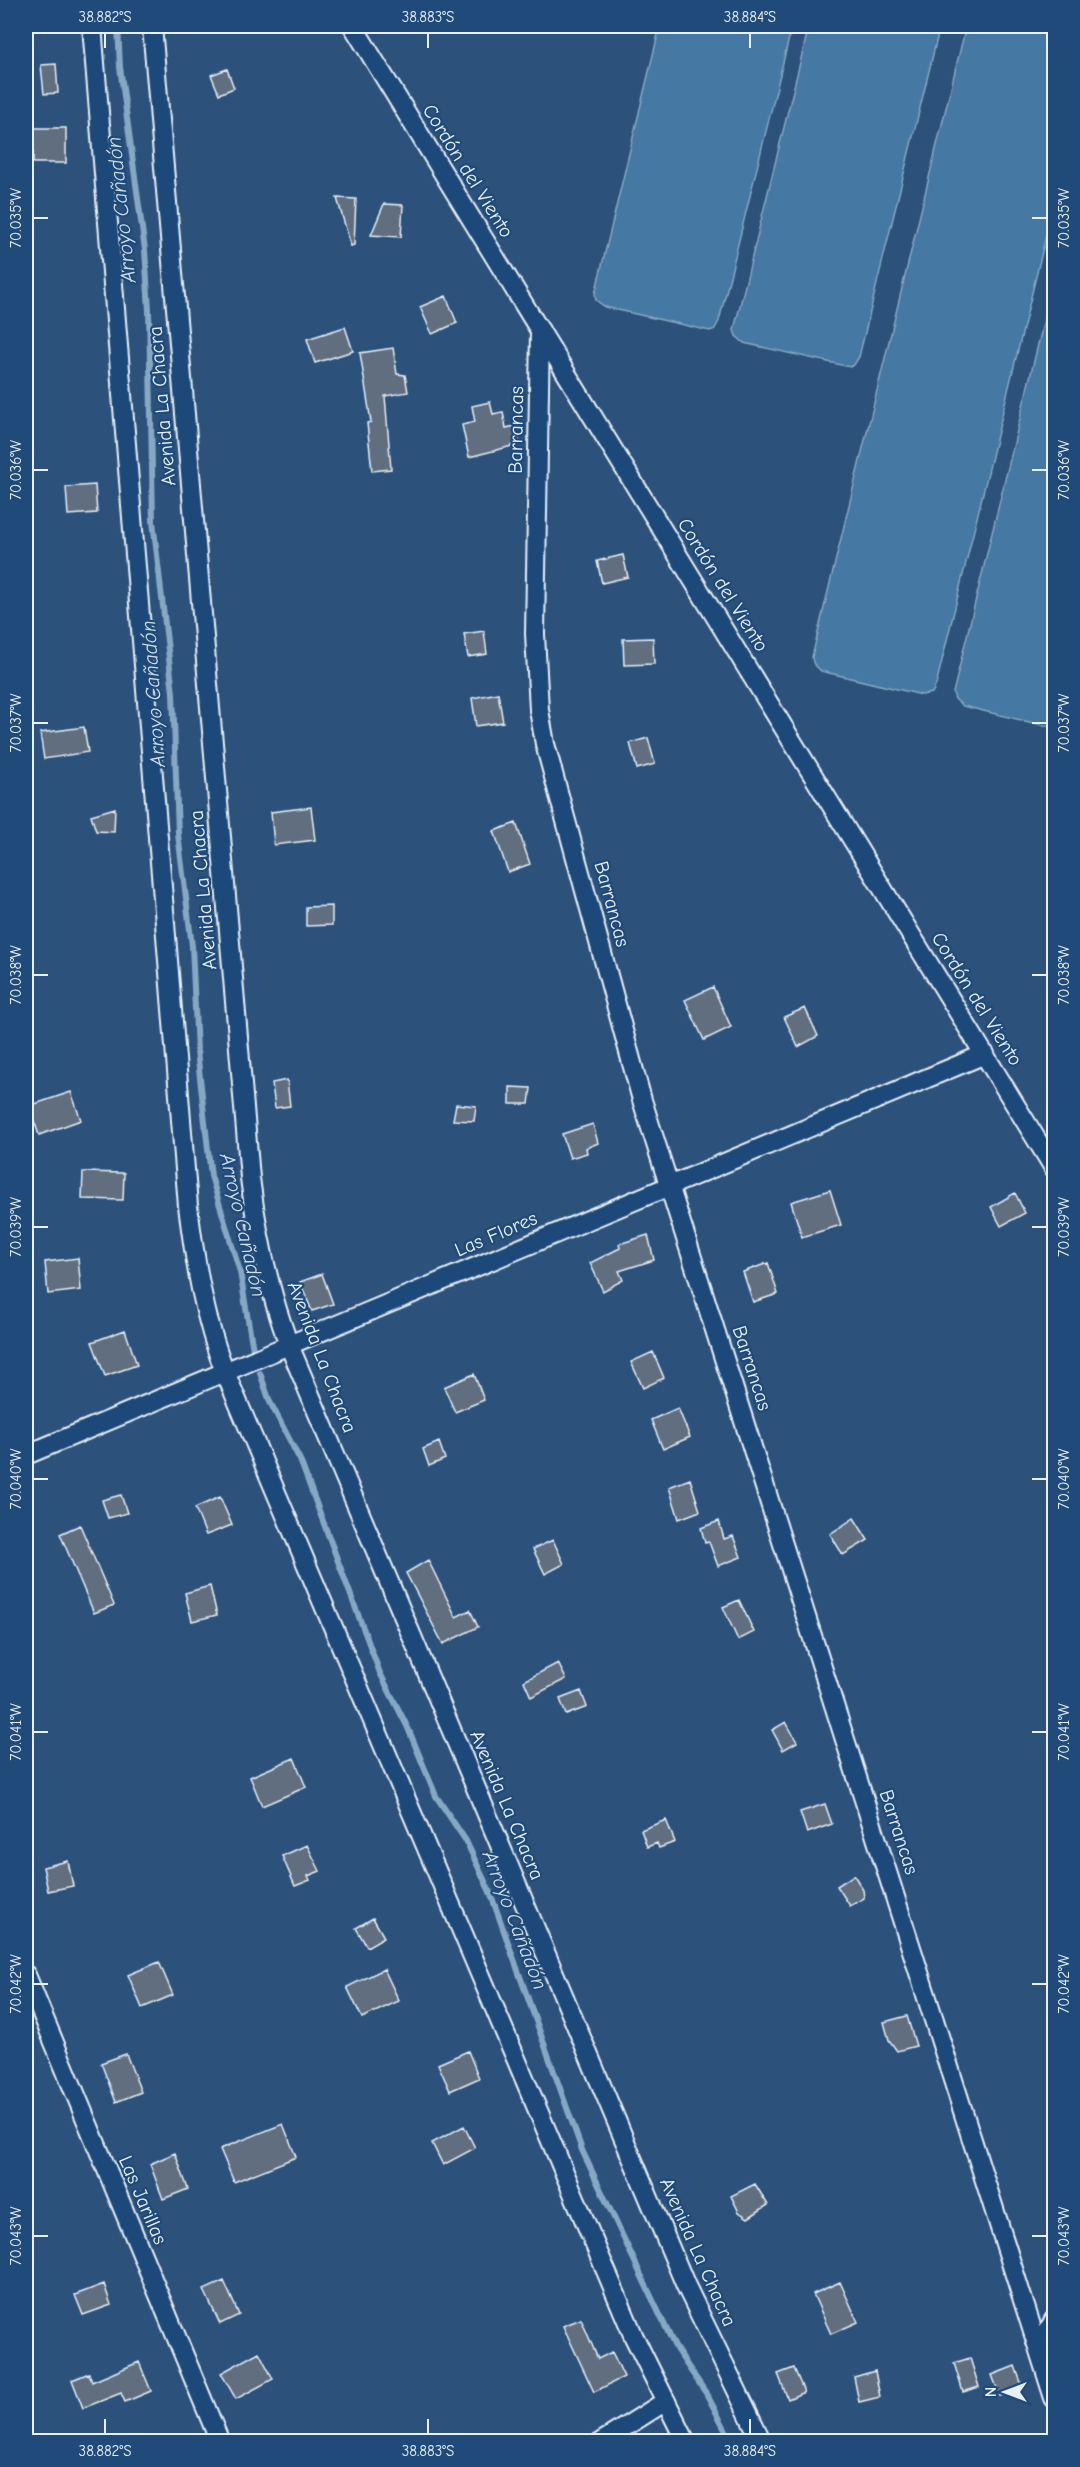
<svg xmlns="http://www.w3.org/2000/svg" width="1080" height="2467" font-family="'Comic Neue',sans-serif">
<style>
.water{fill:#4578a2;stroke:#86a8c4;stroke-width:1.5}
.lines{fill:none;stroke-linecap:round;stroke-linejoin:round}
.stream{stroke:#86a8c4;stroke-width:6}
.building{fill:#616e80;stroke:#e8f1f8;stroke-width:1.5}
.minor-casing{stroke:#e8f1f8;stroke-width:22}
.minor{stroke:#1f4a7a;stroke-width:18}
.ticks{fill:none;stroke:#e8f1f8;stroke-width:2}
.labels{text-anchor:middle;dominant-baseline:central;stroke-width:4.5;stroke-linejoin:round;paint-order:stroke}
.street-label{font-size:20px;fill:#e8f1f8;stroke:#1f4a7a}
.water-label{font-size:21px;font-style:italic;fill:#d0dfeb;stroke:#1f4a7a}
.neatline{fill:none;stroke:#e8f1f8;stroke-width:2}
.ticks-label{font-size:15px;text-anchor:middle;fill:#e8f1f8}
</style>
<rect width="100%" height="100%" fill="#2c517b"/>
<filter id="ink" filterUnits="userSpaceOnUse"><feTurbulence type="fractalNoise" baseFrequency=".0167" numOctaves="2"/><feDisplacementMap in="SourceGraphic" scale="12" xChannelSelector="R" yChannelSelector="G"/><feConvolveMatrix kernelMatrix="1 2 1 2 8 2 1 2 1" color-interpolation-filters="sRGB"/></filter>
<g filter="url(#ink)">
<path class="water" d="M660,26H792L719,321L715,329L710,331L605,307L596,300L595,294Z
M809,26H940L859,357L854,365L850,367L744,343L736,336L734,330Z
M966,26H1054V203L936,685L932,693L922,695L821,671L813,663L812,657Z
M1054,279V728L963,706L955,699L953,693Z"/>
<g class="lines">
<path class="stream" d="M118,26L120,67L145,250L149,310L153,521L173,693L178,834L192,946L197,1051L211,1176L240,1272L254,1356
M260,1373L270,1402L300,1460L380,1673L408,1728L436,1796L466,1841L490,1892L582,2150L676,2349L706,2393L732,2442"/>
</g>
<path class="building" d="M56,64L58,93L44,94L41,65Z
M227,69L234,88L219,94L211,75Z
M34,128H66V163H33Z
M337,198L356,199L354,245L351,246Z
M384,204L403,205L401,237L371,235Z
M446,296L457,323L432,334L420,307Z
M345,327L353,351L315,363L307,339Z
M393,348L397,374L405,375L408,392L385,396L391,469L372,471L367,423L371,422L360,353Z
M490,402L493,414L503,412L506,428L515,426L520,444L469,457L462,425L475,422L472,406Z
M95,485L97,513L68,515L66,487Z
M623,555L628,577L602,583L597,561Z
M484,631L487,654L468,657L464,634Z
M653,638L654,664L624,665L623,639Z
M498,693L503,722L476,726L472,698Z
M84,727L88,752L44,759L40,733Z
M648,738L655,764L637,769L630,743Z
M311,807L315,840L274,845L271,812Z
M115,808L114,832L96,831L91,815Z
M516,823L530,864L508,872L494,831Z
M332,906V925L306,926V907Z
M713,987L731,1027L704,1040L685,1000Z
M805,1008L818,1036L798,1047L784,1017Z
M287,1080L290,1106L275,1108L272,1083Z
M510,1087L531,1088L529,1104H510Z
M71,1092L81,1120L39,1135L29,1106Z
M456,1104L476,1106L474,1121L453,1120Z
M593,1124L598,1143L586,1148L587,1153L570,1158L562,1134Z
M83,1172L124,1173L123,1200L82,1199Z
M830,1190L841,1225L802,1237L791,1202Z
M1015,1193L1025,1213L1001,1226L991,1207Z
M648,1235L654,1260L619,1271L623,1280L603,1291L590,1263L620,1248L619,1244Z
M78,1258L81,1290L48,1294L45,1262Z
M768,1263L778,1294L753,1302L743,1272Z
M322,1274L333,1304L312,1311L300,1282Z
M125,1330L137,1365L105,1376L92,1342Z
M653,1352L664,1378L643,1388L631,1362Z
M474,1374L484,1400L455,1412L444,1387Z
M678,1408L690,1437L663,1449L651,1420Z
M439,1442L445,1459L429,1466L423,1449Z
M690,1479L700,1511L679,1519L669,1487Z
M121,1495L127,1513L108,1518L102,1500Z
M220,1497L232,1525L206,1535L195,1508Z
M854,1518L868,1540L843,1555L830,1534Z
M719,1521L724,1539L733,1536L741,1557L718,1566L709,1542L705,1543L701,1528Z
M80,1525L114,1605L94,1613L60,1534Z
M553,1540L564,1564L545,1574L533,1549Z
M428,1560L456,1617L470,1610L478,1627L443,1644L406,1573Z
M210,1586L217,1615L192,1621L185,1593Z
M739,1600L754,1632L738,1640L723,1607Z
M558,1663L566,1679L531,1697L524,1681Z
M581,1691L587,1707L566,1715L560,1699Z
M786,1722L797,1742L783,1750L772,1730Z
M294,1758L306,1787L262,1806L250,1777Z
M825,1804L832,1824L807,1833L800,1812Z
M666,1820L675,1842L659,1848L657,1843L647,1847L641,1830Z
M307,1845L320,1871L308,1876L310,1880L295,1886L282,1856Z
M68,1861L73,1886L48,1891L43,1867Z
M854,1875L863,1890L864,1898L850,1906L837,1886Z
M373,1918L384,1937L367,1947L356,1928Z
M159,1962L173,1995L142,2008L128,1975Z
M384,1969L399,2001L362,2018L347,1987Z
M907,2016L916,2046L897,2051L889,2040L884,2022Z
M468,2051L479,2078L450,2091L438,2064Z
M126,2054L141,2092L116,2102L101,2063Z
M283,2124L296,2157L234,2182L220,2149Z
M464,2126L475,2148L443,2165L432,2143Z
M175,2153L188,2189L163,2199L150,2164Z
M755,2184L768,2205L748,2218L739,2212L731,2196Z
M224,2281L239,2315L220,2324L204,2290Z
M840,2282L858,2322L831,2334L813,2294Z
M104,2284L111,2305L83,2315L75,2295Z
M581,2319L598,2359L612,2352L624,2377L594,2392L563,2326Z
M259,2352L273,2379L236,2399L221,2373Z
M970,2358L979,2387L963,2392L954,2363Z
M139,2362L151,2391L125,2402L121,2393L83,2408L72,2380L89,2373L92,2382Z
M1015,2366L1023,2388L1000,2396L992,2375Z
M794,2368L804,2392L788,2399L778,2374Z
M875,2371L880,2397L859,2402L854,2377Z"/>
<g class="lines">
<defs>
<path id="minor" d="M92,26L188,1206C195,1263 204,1318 225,1372L634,2337L686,2442
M152,26L250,1178C257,1235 269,1291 289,1345L686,2286L762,2442
M353,26L1054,1168
M540,330L535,634L539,710L545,744L642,1100L1054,2398
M26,1455L985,1054
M26,1975L220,2442
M1039,2348L1054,2320
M601,2442L666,2401"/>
</defs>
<use href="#minor" class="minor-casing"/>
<use href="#minor" class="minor"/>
</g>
</g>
<path class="ticks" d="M105,33V48M428,33V48M750,33V48M33,218H48M1032,218H1047M33,470H48M1032,470H1047M33,723H48M1032,723H1047M33,975H48M1032,975H1047M33,1227H48M1032,1227H1047M33,1479H48M1032,1479H1047M33,1732H48M1032,1732H1047M33,1984H48M1032,1984H1047M33,2236H48M1032,2236H1047M105,2419V2434M428,2419V2434M750,2419V2434"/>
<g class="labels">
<g class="street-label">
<text transform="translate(468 171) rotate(58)">Cordón del Viento</text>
<text transform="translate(162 406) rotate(-95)">Avenida La Chacra</text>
<text transform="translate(516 430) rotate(-89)">Barrancas</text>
<text transform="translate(723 585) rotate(58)">Cordón del Viento</text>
<text transform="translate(203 890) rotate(-95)">Avenida La Chacra</text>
<text transform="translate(612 904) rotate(75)">Barrancas</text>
<text transform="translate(977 999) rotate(58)">Cordón del Viento</text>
<text transform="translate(496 1234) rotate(-23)">Las Flores</text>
<text transform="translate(322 1357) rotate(69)">Avenida La Chacra</text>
<text transform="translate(752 1368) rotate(72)">Barrancas</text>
<text transform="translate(507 1805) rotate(67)">Avenida La Chacra</text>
<text transform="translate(899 1832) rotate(72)">Barrancas</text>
<text transform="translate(143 2200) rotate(67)">Las Jarillas</text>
<text transform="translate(698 2252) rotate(66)">Avenida La Chacra</text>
</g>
<g class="water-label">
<text transform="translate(121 210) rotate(-96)">Arroyo Cañadón</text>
<text transform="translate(153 694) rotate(-94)">Arroyo Cañadón</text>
<text transform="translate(243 1225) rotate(77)">Arroyo Cañadón</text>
<text transform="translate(515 1920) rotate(69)">Arroyo Cañadón</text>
</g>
</g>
<rect width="1080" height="2467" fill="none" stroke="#1f4a7a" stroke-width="66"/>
<g transform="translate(1005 2392) rotate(270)" stroke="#1f4a7a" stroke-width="4.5" paint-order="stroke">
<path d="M0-4.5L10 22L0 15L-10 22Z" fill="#e8f1f8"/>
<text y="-9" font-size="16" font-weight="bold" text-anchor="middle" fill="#e8f1f8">N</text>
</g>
<rect x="33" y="33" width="1014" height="2401" class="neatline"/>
<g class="ticks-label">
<text x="105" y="22">38.882°S</text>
<text x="428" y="22">38.883°S</text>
<text x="750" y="22">38.884°S</text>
<text transform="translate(1064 218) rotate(-90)" y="5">70.035°W</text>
<text transform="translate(16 218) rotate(-90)" y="5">70.035°W</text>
<text transform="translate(1064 470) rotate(-90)" y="5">70.036°W</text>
<text transform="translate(16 470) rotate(-90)" y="5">70.036°W</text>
<text transform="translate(1064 723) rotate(-90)" y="5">70.037°W</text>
<text transform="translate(16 723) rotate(-90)" y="5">70.037°W</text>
<text transform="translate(1064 975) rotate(-90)" y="5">70.038°W</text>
<text transform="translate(16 975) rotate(-90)" y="5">70.038°W</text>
<text transform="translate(1064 1227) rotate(-90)" y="5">70.039°W</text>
<text transform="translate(16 1227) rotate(-90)" y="5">70.039°W</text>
<text transform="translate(1064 1479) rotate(-90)" y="5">70.040°W</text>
<text transform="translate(16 1479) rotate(-90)" y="5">70.040°W</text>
<text transform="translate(16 1732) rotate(-90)" y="5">70.041°W</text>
<text transform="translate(1064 1732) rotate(-90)" y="5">70.041°W</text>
<text transform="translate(1064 1984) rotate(-90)" y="5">70.042°W</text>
<text transform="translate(16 1984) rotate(-90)" y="5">70.042°W</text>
<text transform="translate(16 2236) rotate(-90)" y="5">70.043°W</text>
<text transform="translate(1064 2236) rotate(-90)" y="5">70.043°W</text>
<text x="105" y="2456">38.882°S</text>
<text x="428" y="2456">38.883°S</text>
<text x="750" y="2456">38.884°S</text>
</g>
</svg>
